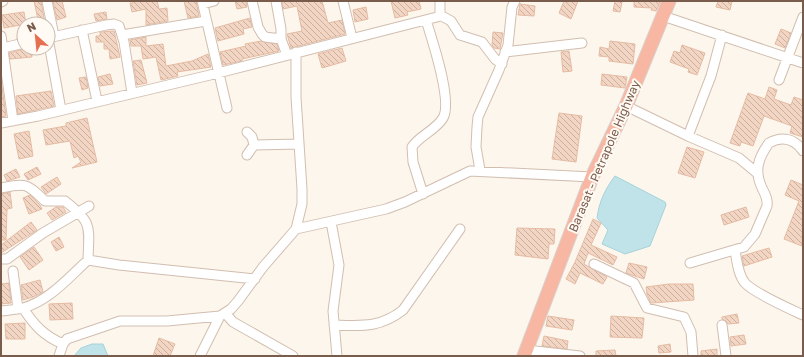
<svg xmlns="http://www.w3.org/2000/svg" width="804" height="357" font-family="'Golos Text',sans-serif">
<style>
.water{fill:#bfe3e8;stroke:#a5d3da}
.building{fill:url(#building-back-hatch);stroke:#e6bba3}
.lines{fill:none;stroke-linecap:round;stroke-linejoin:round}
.minor-casing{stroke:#d1beb0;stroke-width:11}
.highway-casing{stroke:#dad1cd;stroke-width:15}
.minor{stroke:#fff;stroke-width:9}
.highway{stroke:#f7b7a3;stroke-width:13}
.labels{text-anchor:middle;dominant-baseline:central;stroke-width:4;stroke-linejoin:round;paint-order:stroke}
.street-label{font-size:12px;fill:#7a5c4d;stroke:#fffaf3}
</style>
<defs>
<pattern id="building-back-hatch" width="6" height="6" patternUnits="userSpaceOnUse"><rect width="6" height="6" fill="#f3d5c3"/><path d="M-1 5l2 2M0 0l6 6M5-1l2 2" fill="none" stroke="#cab0a1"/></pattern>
</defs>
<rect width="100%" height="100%" fill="#fdf6ec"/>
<path class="water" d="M615,176L665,202L666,205L650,246L625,254L602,244L608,230L597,218C599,202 605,189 615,176Z
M92,344H103L108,356H74L81,348Z"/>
<path class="building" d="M34,1H41L45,24H39Z
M53,1H62L66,17L57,20Z
M133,1H157L159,9L167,8L168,21L146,25V9L132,12L130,3H133Z
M184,1H196L199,16L188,18Z
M235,1H246L247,7L237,9Z
M282,1H322L328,23L342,20L345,34L291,48L287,34L302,31L297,6L283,9Z
M391,1H419L421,9L407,12L408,15L395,18Z
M564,1H578L571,19L559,13Z
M615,1L622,2L620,12L613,11Z
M634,1H655L660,2L656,11L651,10L652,8L634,7Z
M718,1H732L730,10L716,7Z
M520,4L535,6L534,16L518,15Z
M366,7L368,19L355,22L353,10Z
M24,12L26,24L4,28L2,15Z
M106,12L107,19L96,21L94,14Z
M250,18L252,27L243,29L244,34L218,41L215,28Z
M781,29L791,33L785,48L775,44Z
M114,31L120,57L110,59L109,49H104V42H96V36H100V32Z
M493,32L503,33L500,49L494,48L492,45Z
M146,37V46L163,44L166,66L192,61L208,54L211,67L177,72L178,76L161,80L156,57L143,59L141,46H131L130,40Z
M261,41L277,44L279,51L242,59V61L223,65L220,52L246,46L245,44Z
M610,41L635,44L633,64L609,61V57L599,56L600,47L609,49Z
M682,45L705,53L697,75L688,72L689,69L670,62L674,51L680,53Z
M27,48H32V57L10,59L9,53Z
M342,48L346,61L322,68L318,54Z
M569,51L572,71L563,72L561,52Z
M141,60L147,83L137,85L133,61Z
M110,74L113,84L100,86L98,77Z
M602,74L627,77L625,88L601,85Z
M86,77L88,88L82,90L79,78Z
M1,79L6,116L1,117Z
M769,87L777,90L774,99L791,105L794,97L803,100V137L790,133L792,126L764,116L753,146L741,142L740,146L730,143L748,93L765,99Z
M51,91L54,106L18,114L16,96Z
M559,113L582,116L576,162L552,159Z
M87,118L97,162L72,168L81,162L78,156L74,158L70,141L46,145L43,130L66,126V123Z
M29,131L33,156L19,159L14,134Z
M687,147L704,152L695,178L678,173Z
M37,167L41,174L28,180L24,174Z
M16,169L20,177L7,181L4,175Z
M57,177L61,184L46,194L41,187Z
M791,180L803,185L802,246L784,239L799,201L785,195Z
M10,192L12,208L7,209L6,240H1V194Z
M30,195L40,205L42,209L29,214L23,198Z
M56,207H63L66,212L52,220L47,213Z
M746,207L749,217L724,225L721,215Z
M593,219L601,223L591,245L617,257L613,265L588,253L584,264L607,277L603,284L580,273L575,284L566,279L575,262Z
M31,222L37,230L1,253V245Z
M517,228L555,229L554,244H549L548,259L515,255Z
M59,237L64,247L56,251L51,242Z
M34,247L43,260L29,270L20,257Z
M769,248L772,257L744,266L742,256Z
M629,263L647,267L644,279L626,273Z
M40,280L43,292L33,297L23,300L21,285Z
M9,283L11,303L1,304V284Z
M669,284H693L694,300L651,303L647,294L646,287Z
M72,303L73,319L50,320L49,304Z
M737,314L739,323L728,324L726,321L722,319V317Z
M548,316L574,320L572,330L546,326Z
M611,316L644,318L642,338L610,337Z
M25,323V339H6L5,324Z
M744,335L746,344L731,346L730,337Z
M544,336L568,341L567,349L542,346Z
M159,338L175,344L170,356H153Z
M670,344L671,352L659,353L658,346Z
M717,349V356H701V351Z
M615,350L616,356H596V351Z"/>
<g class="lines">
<defs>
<path id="minor" d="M47,1L54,36
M202,1L227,108
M252,1L258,27L262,34L265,37L281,39L287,55
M276,1L281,29V39
M343,1L352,38
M1,2L3,1
M203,4L214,1
M440,15L451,21L460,35L482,42L495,59L502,64
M663,16L803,63
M82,30L97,101
M122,35L206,21
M1,36L13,121
M3,48L24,43
M505,52L582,43
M779,80L803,17
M626,106L688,136L739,158L757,173
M61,110L48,38L106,25L114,24L119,26L124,42L132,93
M1,123L38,116L210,75L437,17L440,15V1
M247,132L252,137L254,145L247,155
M688,136L711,76L722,35
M254,145L299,144
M480,170L476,147L477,127L478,117L499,70L508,45L512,7L515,1
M1,188C27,183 26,183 45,201H65C93,223 89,226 88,260C69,277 49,301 23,308C16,310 8,310 1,311
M423,194L413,162L412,147C420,135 435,131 443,118C453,101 432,40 426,20
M331,222L339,265L333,311L337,356
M296,229L386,209L405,202L470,171L592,177
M735,251C737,261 738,275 745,283C754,293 790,309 803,315
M1,259H7L43,233L89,206
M88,260L119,265L255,279
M690,263L744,247L755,234L767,206C768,199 765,194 762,188C754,171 758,158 769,143C782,136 794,138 803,151
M594,264L634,283L647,308L684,317L691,332L693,356
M13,271L18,309
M23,308C34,325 44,336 63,344
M225,313L233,322L293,356
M334,325C362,326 380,328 403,310L460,229
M722,325L726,356
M526,350L580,356
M59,356L63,344L67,339L120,321H167L220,316L231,309L238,301L263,267L296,229L302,204V189L296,97V52
M200,356L220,316"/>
<path id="highway" d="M524,356L592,177L626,106L669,1"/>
</defs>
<use href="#minor" class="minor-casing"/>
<use href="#highway" class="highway-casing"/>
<use href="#minor" class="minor"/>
<use href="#highway" class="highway"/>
</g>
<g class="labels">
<g class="street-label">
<text transform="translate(604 156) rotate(-67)">Barasat - Petrapole Highway</text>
</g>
</g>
<rect width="804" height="357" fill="none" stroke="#7a5c4d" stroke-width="4"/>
<g transform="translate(36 36) rotate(333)"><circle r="19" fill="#fffaf3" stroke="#cabbb1"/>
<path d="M0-3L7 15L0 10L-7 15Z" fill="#e76f51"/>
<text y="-6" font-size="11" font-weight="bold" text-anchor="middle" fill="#7a5c4d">N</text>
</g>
</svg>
